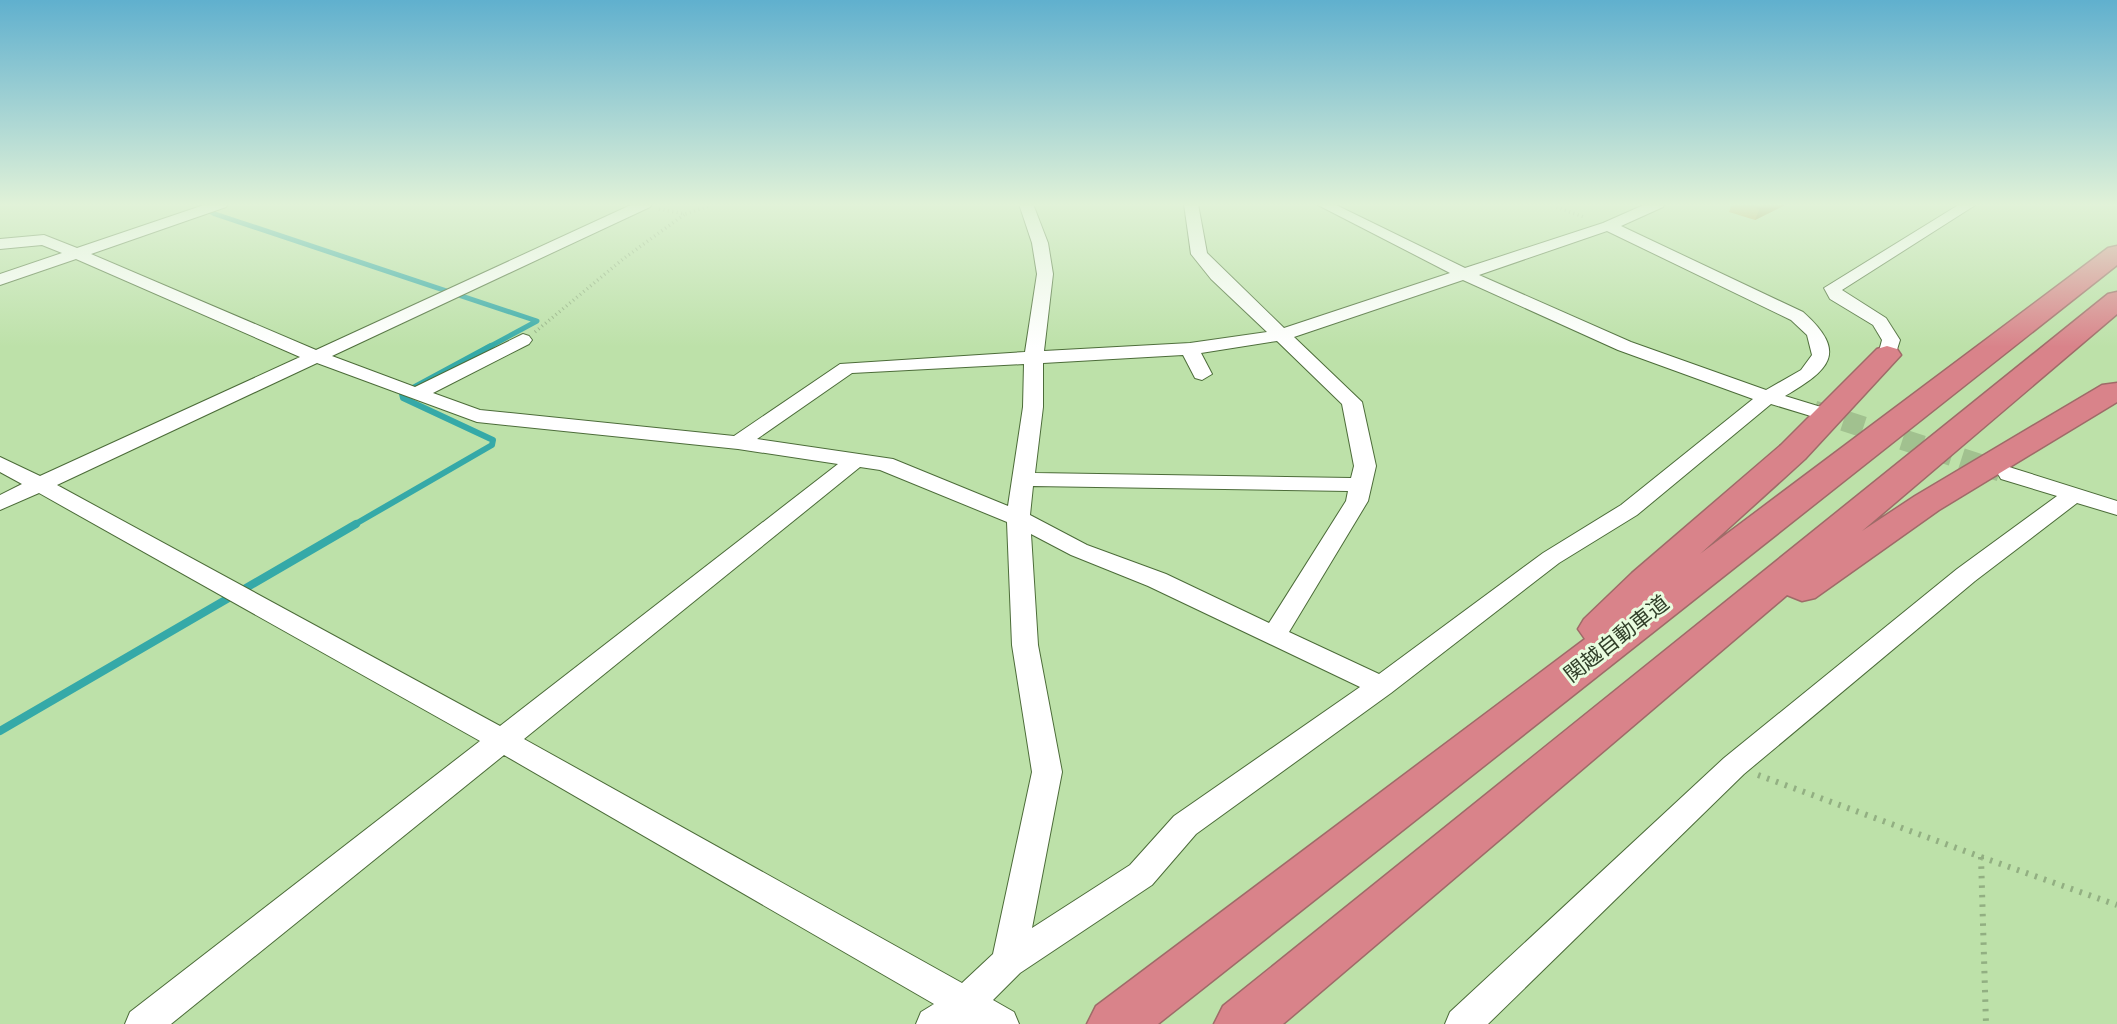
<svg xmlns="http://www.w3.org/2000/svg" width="2117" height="1024" font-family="'Asap Condensed','Noto Sans JP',sans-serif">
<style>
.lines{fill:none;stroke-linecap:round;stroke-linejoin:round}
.stream-far2{stroke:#35a9a8;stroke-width:5}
.stream-far1{stroke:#35a9a8;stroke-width:6}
.stream{stroke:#35a9a8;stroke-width:8}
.minor-tunnel{stroke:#a1c18f;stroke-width:21;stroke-dasharray:21 10;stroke-linecap:butt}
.minor-casing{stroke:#4c6c39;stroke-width:2}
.highway-casing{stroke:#9e6b68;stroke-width:3}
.path-far1{stroke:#92af82;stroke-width:3.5;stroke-dasharray:1 3.5;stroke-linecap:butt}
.path{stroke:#92af82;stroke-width:6;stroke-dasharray:2.5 7;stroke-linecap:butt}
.minor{fill:#fff;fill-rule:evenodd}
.highway{fill:#d9838a;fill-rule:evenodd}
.wall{fill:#c6903c}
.shaded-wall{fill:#a17531}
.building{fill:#e6a746;stroke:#a17531;stroke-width:2}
.labels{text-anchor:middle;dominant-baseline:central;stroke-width:6;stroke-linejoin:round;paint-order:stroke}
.street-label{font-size:21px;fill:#313f29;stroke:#e9fcdf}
</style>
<rect width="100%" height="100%" fill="#bde1a9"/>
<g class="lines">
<path class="stream-far2" d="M198,204L215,214L537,321L487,348"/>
<path class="stream-far1" d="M352,526L492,445L493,440L403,398L402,394L491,346"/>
<path class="stream" d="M0,731L356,524"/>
<path class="minor-tunnel" d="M1814,411L2000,471"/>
<defs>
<path id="minor" d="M207,204H228L226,207L91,254L316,350L633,204H652L650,207L332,356L415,387L523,334L529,336L532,340L529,344L433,393L480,410L734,436L840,364L1025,352L1037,274L1032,243L1019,204H1033L1048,243L1053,274L1044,351L1190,343L1267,332L1211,279L1191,254L1184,204H1198L1207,253L1284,328L1450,273L1316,204H1334L1465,268L1603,223L1646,204H1665L1663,207L1621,226L1803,312C1849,353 1829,370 1785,396L1821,407L1824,411L1821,415L1814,417L1771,404L1637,515L1559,563L1391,693L1196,834L1152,885L1020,973L993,1000L1014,1012L1019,1024H916L921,1012L934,1004L504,755L171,1024H125L130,1012L480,741L39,493L0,510V495L22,484L0,472V457L40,476L300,357L76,259L0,285V274L62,253L42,245L0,249V239L44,235L77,248ZM1607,231L1791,320L1807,335L1812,355L1801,370L1766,390L1631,342L1479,275ZM1463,280L1618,350L1753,399L1621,505L1543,553L1379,674L1289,632L1368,501L1376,466L1362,402L1294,337ZM1277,341L1342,404L1354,466L1351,478L1035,473L1043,407V363L1183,355L1195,378L1202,380L1212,374L1201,353ZM317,363L477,422L738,449L838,464L500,726L57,485ZM1024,364L1023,407L1008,506L893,459L757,439L852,373ZM860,467L880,470L1007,522L1012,645L1032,772L993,954L962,983L524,739ZM1033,486L1348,491L1346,501L1269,623L1166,574L1087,545L1030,515ZM1031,534L1071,555L1148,586L1360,687L1174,816L1130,865L1032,928L1062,772L1038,645Z
M1960,204H1977L1842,290L1886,318L1900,340L1894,359H1880L1878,355L1882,340L1873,325L1830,299L1824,288Z
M2009,467L2117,501V515L2077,503L1975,581L1744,774L1488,1024H1445L1450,1012L1724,758L1957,569L2057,496L2001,479L1998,474L2001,469Z"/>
<path id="highway" d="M2117,246V265L1158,1024H1087L1096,1006L1585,639L1578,629L1584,619L1632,573L1781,445L1877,349L1887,346L1897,349L1901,355L1805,459L1700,554L2108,248Z
M2117,292V314L1862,531L1915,496L2102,385L2117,383V402L1939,510L1815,598L1802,601L1787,595L1283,1024H1214L1223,1006L2108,294Z"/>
</defs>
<use href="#minor" class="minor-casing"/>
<use href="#highway" class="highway-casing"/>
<path class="path-far1" d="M1548,204L1584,217
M659,209L685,214L715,204
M535,332L623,259L685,214"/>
<path class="path" d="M1758,775L1981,857L1986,1024
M1981,857L2117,905"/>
<use href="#minor" class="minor"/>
<use href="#highway" class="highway"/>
</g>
<path class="wall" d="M1732,204H1787L1755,220L1729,212Z"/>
<path class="shaded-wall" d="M1768,204H1787L1755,220L1760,208Z"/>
<path class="building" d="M1746,204H1768L1760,208Z"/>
<linearGradient id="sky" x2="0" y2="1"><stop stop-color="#60b0ce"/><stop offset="0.59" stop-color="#e1f2d8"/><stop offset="1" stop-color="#e1f2d8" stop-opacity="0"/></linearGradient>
<rect width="2117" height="347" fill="url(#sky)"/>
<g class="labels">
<g class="street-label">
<text transform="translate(1616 638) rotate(-38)">関越自動車道</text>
</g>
</g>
</svg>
